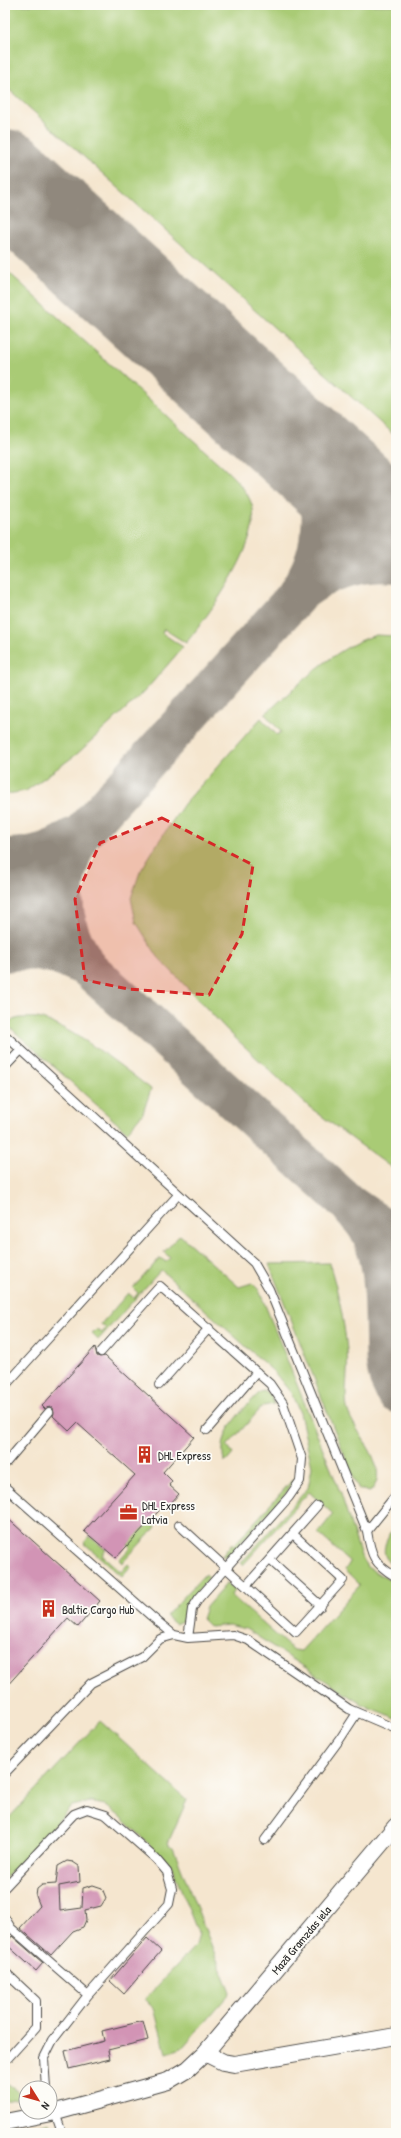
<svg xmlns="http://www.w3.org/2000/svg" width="401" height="2138" font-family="'Patrick Hand',sans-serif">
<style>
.green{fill:#a9cb74;stroke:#6a7b50}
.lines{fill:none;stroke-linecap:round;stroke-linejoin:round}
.taxiway{stroke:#90887d;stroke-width:40}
.runway{stroke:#90887d;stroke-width:100}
.building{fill:#d294b5}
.lane-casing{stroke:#494744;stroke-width:10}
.street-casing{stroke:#494744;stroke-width:18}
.lane{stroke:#fff;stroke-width:8}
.street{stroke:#fff;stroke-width:16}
.marked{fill:#d62828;fill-opacity:0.2;stroke:#d62828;stroke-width:3;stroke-dasharray:8 5;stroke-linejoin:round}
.labels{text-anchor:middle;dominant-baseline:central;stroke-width:3.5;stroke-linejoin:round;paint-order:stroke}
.poi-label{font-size:12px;fill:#2b2b2b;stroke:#fdfcf7;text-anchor:start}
.street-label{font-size:12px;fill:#2b2b2b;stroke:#fdfcf7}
</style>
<rect width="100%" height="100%" fill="#fdfcf7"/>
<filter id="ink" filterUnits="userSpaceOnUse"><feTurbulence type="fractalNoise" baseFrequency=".025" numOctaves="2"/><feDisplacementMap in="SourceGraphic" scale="8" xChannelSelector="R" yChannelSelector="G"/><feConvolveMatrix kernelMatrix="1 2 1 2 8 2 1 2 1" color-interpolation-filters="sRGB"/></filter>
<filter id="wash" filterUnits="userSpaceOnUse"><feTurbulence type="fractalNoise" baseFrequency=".012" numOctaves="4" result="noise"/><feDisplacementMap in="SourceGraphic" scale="16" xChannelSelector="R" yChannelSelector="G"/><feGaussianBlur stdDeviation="0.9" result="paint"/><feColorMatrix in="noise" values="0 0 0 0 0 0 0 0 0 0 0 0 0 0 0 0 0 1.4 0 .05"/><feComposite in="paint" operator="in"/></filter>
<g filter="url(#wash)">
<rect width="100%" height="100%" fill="#f5e6cf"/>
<path class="green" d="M5,5H396V437L5,86Z
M5,269L225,469C236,480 247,490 252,505C263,541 208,616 186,643L164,629L162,633L183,647L145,691L77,754L26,791L7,794H5Z
M376,635L396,636V1171L308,1106L230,1033L158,957L136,922L131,898L140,872L157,844L184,804L261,718L277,735L281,732L265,714C299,685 333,648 376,635Z
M20,1018C27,1018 36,1017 42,1019C81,1033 118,1064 151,1089L143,1113L127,1132L5,1023V1022Z
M180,1235L239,1287L252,1283L259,1290L341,1494L361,1556L367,1567L396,1584V1718L370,1708L355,1700L246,1629L229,1625L210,1627L202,1619L206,1607L227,1583L235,1589L231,1595L293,1650L301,1651L360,1585L345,1570L350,1562L318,1533L333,1514L309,1492L243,1565L241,1563L308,1488L312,1467L300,1413L291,1393L274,1372L161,1270L98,1340L92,1334L97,1329L102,1333L106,1328L101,1324L128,1293L134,1298L138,1293L133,1288L160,1258L166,1262L170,1258L164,1252Z
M329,1263C338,1290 344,1321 347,1350C349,1366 344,1395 347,1408C353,1433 394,1468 370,1492L359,1489L355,1482L269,1264Z
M264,1391L271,1396L274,1404L263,1406L227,1446L233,1454L226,1462L224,1461C217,1431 242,1411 260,1392Z
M295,1477L287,1492L231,1554L225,1557L222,1556L232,1543L234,1545Z
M149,1521L156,1527L122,1563L119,1560L131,1547L128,1544Z
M396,1524V1567C375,1555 387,1539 396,1524Z
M90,1536L106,1550L102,1555L121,1572L128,1564L131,1567L122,1577L84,1543Z
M205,1574L209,1578L189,1603L182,1621L175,1624L166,1616Z
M100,1721L187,1800L168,1843L173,1847L230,1993L182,2048L166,2053L154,2008L145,1999L195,1946L198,1933L171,1865L118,1815L105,1805L90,1802L72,1806L5,1879V1822Z
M5,2083L20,2093L21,2098L5,2101Z
M49,2123L52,2133H19Z"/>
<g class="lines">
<path class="taxiway" d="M284,431C293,444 304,457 311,472C331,513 321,561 295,597
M77,842C58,880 58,922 82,958
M5,858C29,858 52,853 72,838
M5,893L350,1205L379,1225L396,1233
M5,918L301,591C329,570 361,559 396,563
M5,952C31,948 57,951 80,964
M352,1208C358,1215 365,1222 369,1230C389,1264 383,1325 386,1364L389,1378L396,1393"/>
<path class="runway" d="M5,179L396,533"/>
</g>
<g id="blocks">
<path class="building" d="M95,1347L97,1356L100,1357L105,1356L194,1437L163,1472L172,1481L169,1485L179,1494L169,1505L166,1503L116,1558L84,1531L135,1475L77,1423L69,1431L53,1416L54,1413L53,1408L50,1407L45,1409L42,1406Z
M5,1516L100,1601L78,1627L68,1618L5,1688Z
M67,1861L73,1862L79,1866L80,1882L59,1886L60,1911L82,1908L83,1888L93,1885L102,1888L106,1898L101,1906L85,1910L86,1920L83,1927L73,1931L51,1955L20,1928L40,1906L36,1896L37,1889L42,1885L56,1884L58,1866Z
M12,1936L43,1963L36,1971L6,1944Z
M147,1938L161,1951L124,1994L110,1981Z
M143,2021L148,2040L108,2050L110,2059L69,2069L65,2051L104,2041L102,2031Z"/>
</g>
</g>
<g filter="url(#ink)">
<use href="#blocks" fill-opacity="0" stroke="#494744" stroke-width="1"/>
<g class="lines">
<defs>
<path id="lane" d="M5,1035L254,1263L269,1289L367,1531
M5,1067L21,1050
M159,1385L209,1328
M5,1386L178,1195
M207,1430L257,1372
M5,1464L49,1412
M5,1487L151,1616L174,1635L188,1638L192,1609L199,1598L289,1497L300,1481L302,1459L283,1403L270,1384L160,1286L101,1352
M396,1495L367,1531C371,1556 374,1564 396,1577
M179,1525L296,1632L343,1580L293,1534
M270,1560L321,1606
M246,1586L317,1506
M188,1638L233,1635L248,1640L349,1709L396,1729
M5,1773L91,1683L142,1657L160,1639L174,1635
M265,1840L340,1739L357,1713
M5,1887L74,1814L87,1809L106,1815L156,1859L167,1872L172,1889L169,1904L88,1995L53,2040L44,2058L46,2088
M5,1918L11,1928L88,1995
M5,1972L36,2001V2027L8,2058H5
M50,2098L62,2133"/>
<path id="street" d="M205,2053L223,2062L234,2064L396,2036
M5,2122L56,2112L168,2081L188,2069L205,2053L396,1826"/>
</defs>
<use href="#lane" class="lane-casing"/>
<use href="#street" class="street-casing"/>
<use href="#lane" class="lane"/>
<use href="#street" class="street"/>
</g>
</g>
<path class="marked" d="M162,818L253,865L242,934L209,995L128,989L85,980L75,899L100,843Z"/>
<defs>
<symbol id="building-bare" viewBox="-9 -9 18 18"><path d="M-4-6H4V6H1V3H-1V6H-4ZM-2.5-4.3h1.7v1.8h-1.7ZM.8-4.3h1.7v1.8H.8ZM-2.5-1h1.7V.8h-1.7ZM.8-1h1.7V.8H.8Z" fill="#c8321e" stroke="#fdfcf7" stroke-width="2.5" paint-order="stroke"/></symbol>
<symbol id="office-bare" viewBox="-9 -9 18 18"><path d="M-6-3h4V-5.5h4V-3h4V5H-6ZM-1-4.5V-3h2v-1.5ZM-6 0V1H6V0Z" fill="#c8321e" stroke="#fdfcf7" stroke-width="2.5" paint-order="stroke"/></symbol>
</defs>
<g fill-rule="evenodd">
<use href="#building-bare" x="132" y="1442" width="25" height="25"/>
<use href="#office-bare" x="116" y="1500" width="25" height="25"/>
<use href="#building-bare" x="36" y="1596" width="25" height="25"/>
</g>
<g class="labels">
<g class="poi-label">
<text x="158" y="1455">DHL Express</text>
<text x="142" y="1505">DHL Express<tspan x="142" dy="14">Latvia</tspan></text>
<text x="62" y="1609">Baltic Cargo Hub</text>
</g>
<g class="street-label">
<text transform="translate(301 1940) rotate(-50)">Mazā Gramzdas iela</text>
</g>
</g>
<rect width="401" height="2138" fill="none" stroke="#fdfcf7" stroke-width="20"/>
<g transform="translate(38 2100) rotate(127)"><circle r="19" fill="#fdfcf7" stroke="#a9a8a5"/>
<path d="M0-3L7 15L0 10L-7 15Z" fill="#c8321e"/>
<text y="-6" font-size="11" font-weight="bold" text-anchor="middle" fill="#2b2b2b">N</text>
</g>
</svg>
